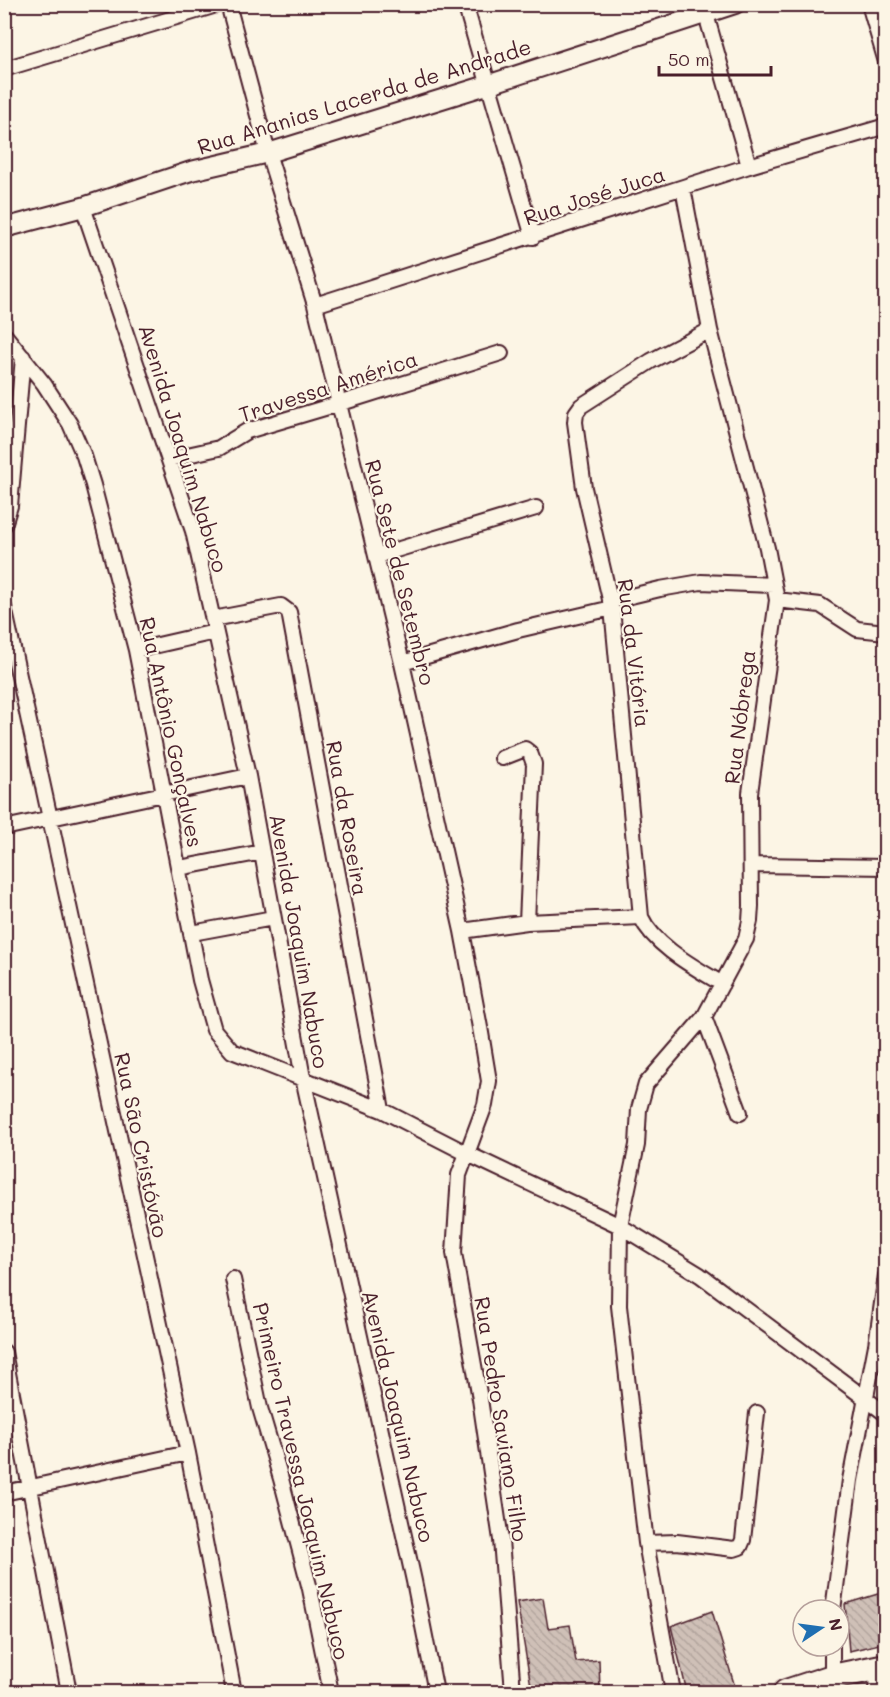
<svg xmlns="http://www.w3.org/2000/svg" width="890" height="1697" font-family="Mali,sans-serif">
<style>
.building{fill:url(#building-back-hatch);stroke:#4a1f2b;stroke-width:1.5}
.lines{fill:none;stroke-linecap:round;stroke-linejoin:round}
.street-casing{stroke:#4a1f2b;stroke-width:18}
.secondary-casing{stroke:#4a1f2b;stroke-width:22}
.highway-casing{stroke:#4a1f2b;stroke-width:28}
.street{stroke:#fcf5e5;stroke-width:14}
.secondary{stroke:#fcf5e5;stroke-width:18}
.highway{stroke:#fcf5e5;stroke-width:24}
.labels{text-anchor:middle;dominant-baseline:central;stroke-width:4.5;stroke-linejoin:round;paint-order:stroke}
.street-label{font-size:21px;fill:#4a1f2b;stroke:#fcf5e5}
</style>
<defs>
<pattern id="building-back-hatch" width="6" height="6" patternUnits="userSpaceOnUse" patternTransform="scale(1.5)"><rect width="6" height="6" fill="#cfc0b7"/><path d="M-1 5l2 2M0 0l6 6M5-1l2 2" fill="none" stroke="#b3a59e"/></pattern>
</defs>
<rect width="100%" height="100%" fill="#fcf5e5"/>
<filter id="ink" filterUnits="userSpaceOnUse"><feTurbulence type="fractalNoise" baseFrequency=".0167" numOctaves="2"/><feDisplacementMap in="SourceGraphic" scale="12" xChannelSelector="R" yChannelSelector="G"/><feConvolveMatrix kernelMatrix="1 2 1 2 8 2 1 2 1" color-interpolation-filters="sRGB"/></filter>
<g filter="url(#ink)">
<path class="building" d="M881,1593L884,1643L849,1651L845,1604Z
M543,1598L548,1628L570,1625L576,1662L599,1660L600,1692H532L517,1602Z
M712,1611L735,1687L713,1692H687L671,1626Z"/>
<g class="lines">
<defs>
<path id="street" d="M228,4L268,153L315,305L402,663L462,931L481,1033L489,1081L485,1105L459,1175L454,1253L480,1399L501,1540L513,1692
M465,4L533,237
M703,4L749,166
M869,4L886,62
M4,69L220,4
M83,207L193,531L248,776L303,1078L414,1581L436,1692
M315,305L749,166L886,126
M710,330L651,361L581,406L576,413L575,422L584,488L612,608L641,917C654,946 696,968 722,984
M4,334L44,384L70,424L84,456L93,485L136,650L200,980L214,1030L232,1051L382,1110L468,1154L620,1226L700,1275L886,1414
M169,459L219,448L247,431L338,404L501,353
M4,525L10,506L23,357
M376,556L536,508
M777,600L820,605L857,629L886,632
M610,601L660,589L701,582L774,585
M4,607L188,1453L234,1692
M213,619L281,606L289,612L382,1110
M136,650L215,632
M402,663L518,630L612,608
M502,758L525,749L530,753L534,764L527,922
M4,828L248,776
M752,865L886,867
M179,868L262,852
M462,931L527,922L641,917
M192,933L273,918
M704,1017L740,1113
M233,1279L260,1408L281,1479L310,1589L331,1692
M4,1352L69,1692
M4,1493L188,1453
M646,1543L677,1542L734,1549L740,1547L743,1540L757,1413
M833,1610L850,1480L876,1345L886,1275
M832,1646V1677
M673,1692L646,1543L638,1474L619,1306L620,1226L637,1145L639,1109L646,1084L704,1017L746,939L750,921L751,906L750,793L777,600L767,548L710,330L683,188
M876,1692L877,1669"/>
<path id="secondary" d="M4,228L83,207L191,171L268,153L487,85L735,4"/>
<path id="highway" d="M786,1692L832,1677L886,1666"/>
</defs>
<use href="#street" class="street-casing"/>
<use href="#secondary" class="secondary-casing"/>
<use href="#highway" class="highway-casing"/>
<use href="#street" class="street"/>
<use href="#secondary" class="secondary"/>
<use href="#highway" class="highway"/>
</g>
</g>
<g class="labels">
<g class="street-label">
<text transform="translate(364 96) rotate(-17)">Rua Ananias Lacerda de Andrade</text>
<text transform="translate(594 195) rotate(-18)">Rua José Juca</text>
<text transform="translate(328 386) rotate(-18)">Travessa América</text>
<text transform="translate(184 448) rotate(73)">Avenida Joaquim Nabuco</text>
<text transform="translate(401 572) rotate(76)">Rua Sete de Setembro</text>
<text transform="translate(635 653) rotate(83)">Rua da Vitória</text>
<text transform="translate(739 717) rotate(-83)">Rua Nóbrega</text>
<text transform="translate(172 732) rotate(78)">Rua Antônio Gonçalves</text>
<text transform="translate(348 818) rotate(80)">Rua da Roseira</text>
<text transform="translate(300 941) rotate(80)">Avenida Joaquim Nabuco</text>
<text transform="translate(142 1145) rotate(78)">Rua São Cristóvão</text>
<text transform="translate(399 1416) rotate(77)">Avenida Joaquim Nabuco</text>
<text transform="translate(502 1419) rotate(81)">Rua Pedro Saviano Filho</text>
<text transform="translate(302 1481) rotate(77)">Primeiro Travessa Joaquim Nabuco</text>
</g>
</g>
<rect width="890" height="1697" fill="none" stroke="#fcf5e5" stroke-width="24"/>
<rect x="12" y="12" width="866" height="1673" fill="none" stroke="#4a1f2b" stroke-width="2" filter="url(#ink)"/>
<g transform="translate(821 1628) rotate(77)"><circle r="28" fill="#fcf5e5" stroke="#b59f9b" stroke-width="1.5"/>
<path d="M0-4.5L10 22L0 15L-10 22Z" fill="#1f6fb2"/>
<text y="-9" font-size="16" font-weight="bold" text-anchor="middle" fill="#4a1f2b">N</text>
</g>
<path d="M659 66v9h112v-9" fill="none" stroke="#4a1f2b" stroke-width="3"/>
<text x="668" y="66" font-size="18" fill="#4a1f2b" stroke="#fcf5e5" stroke-width="4.5" paint-order="stroke">50 m</text>
</svg>
